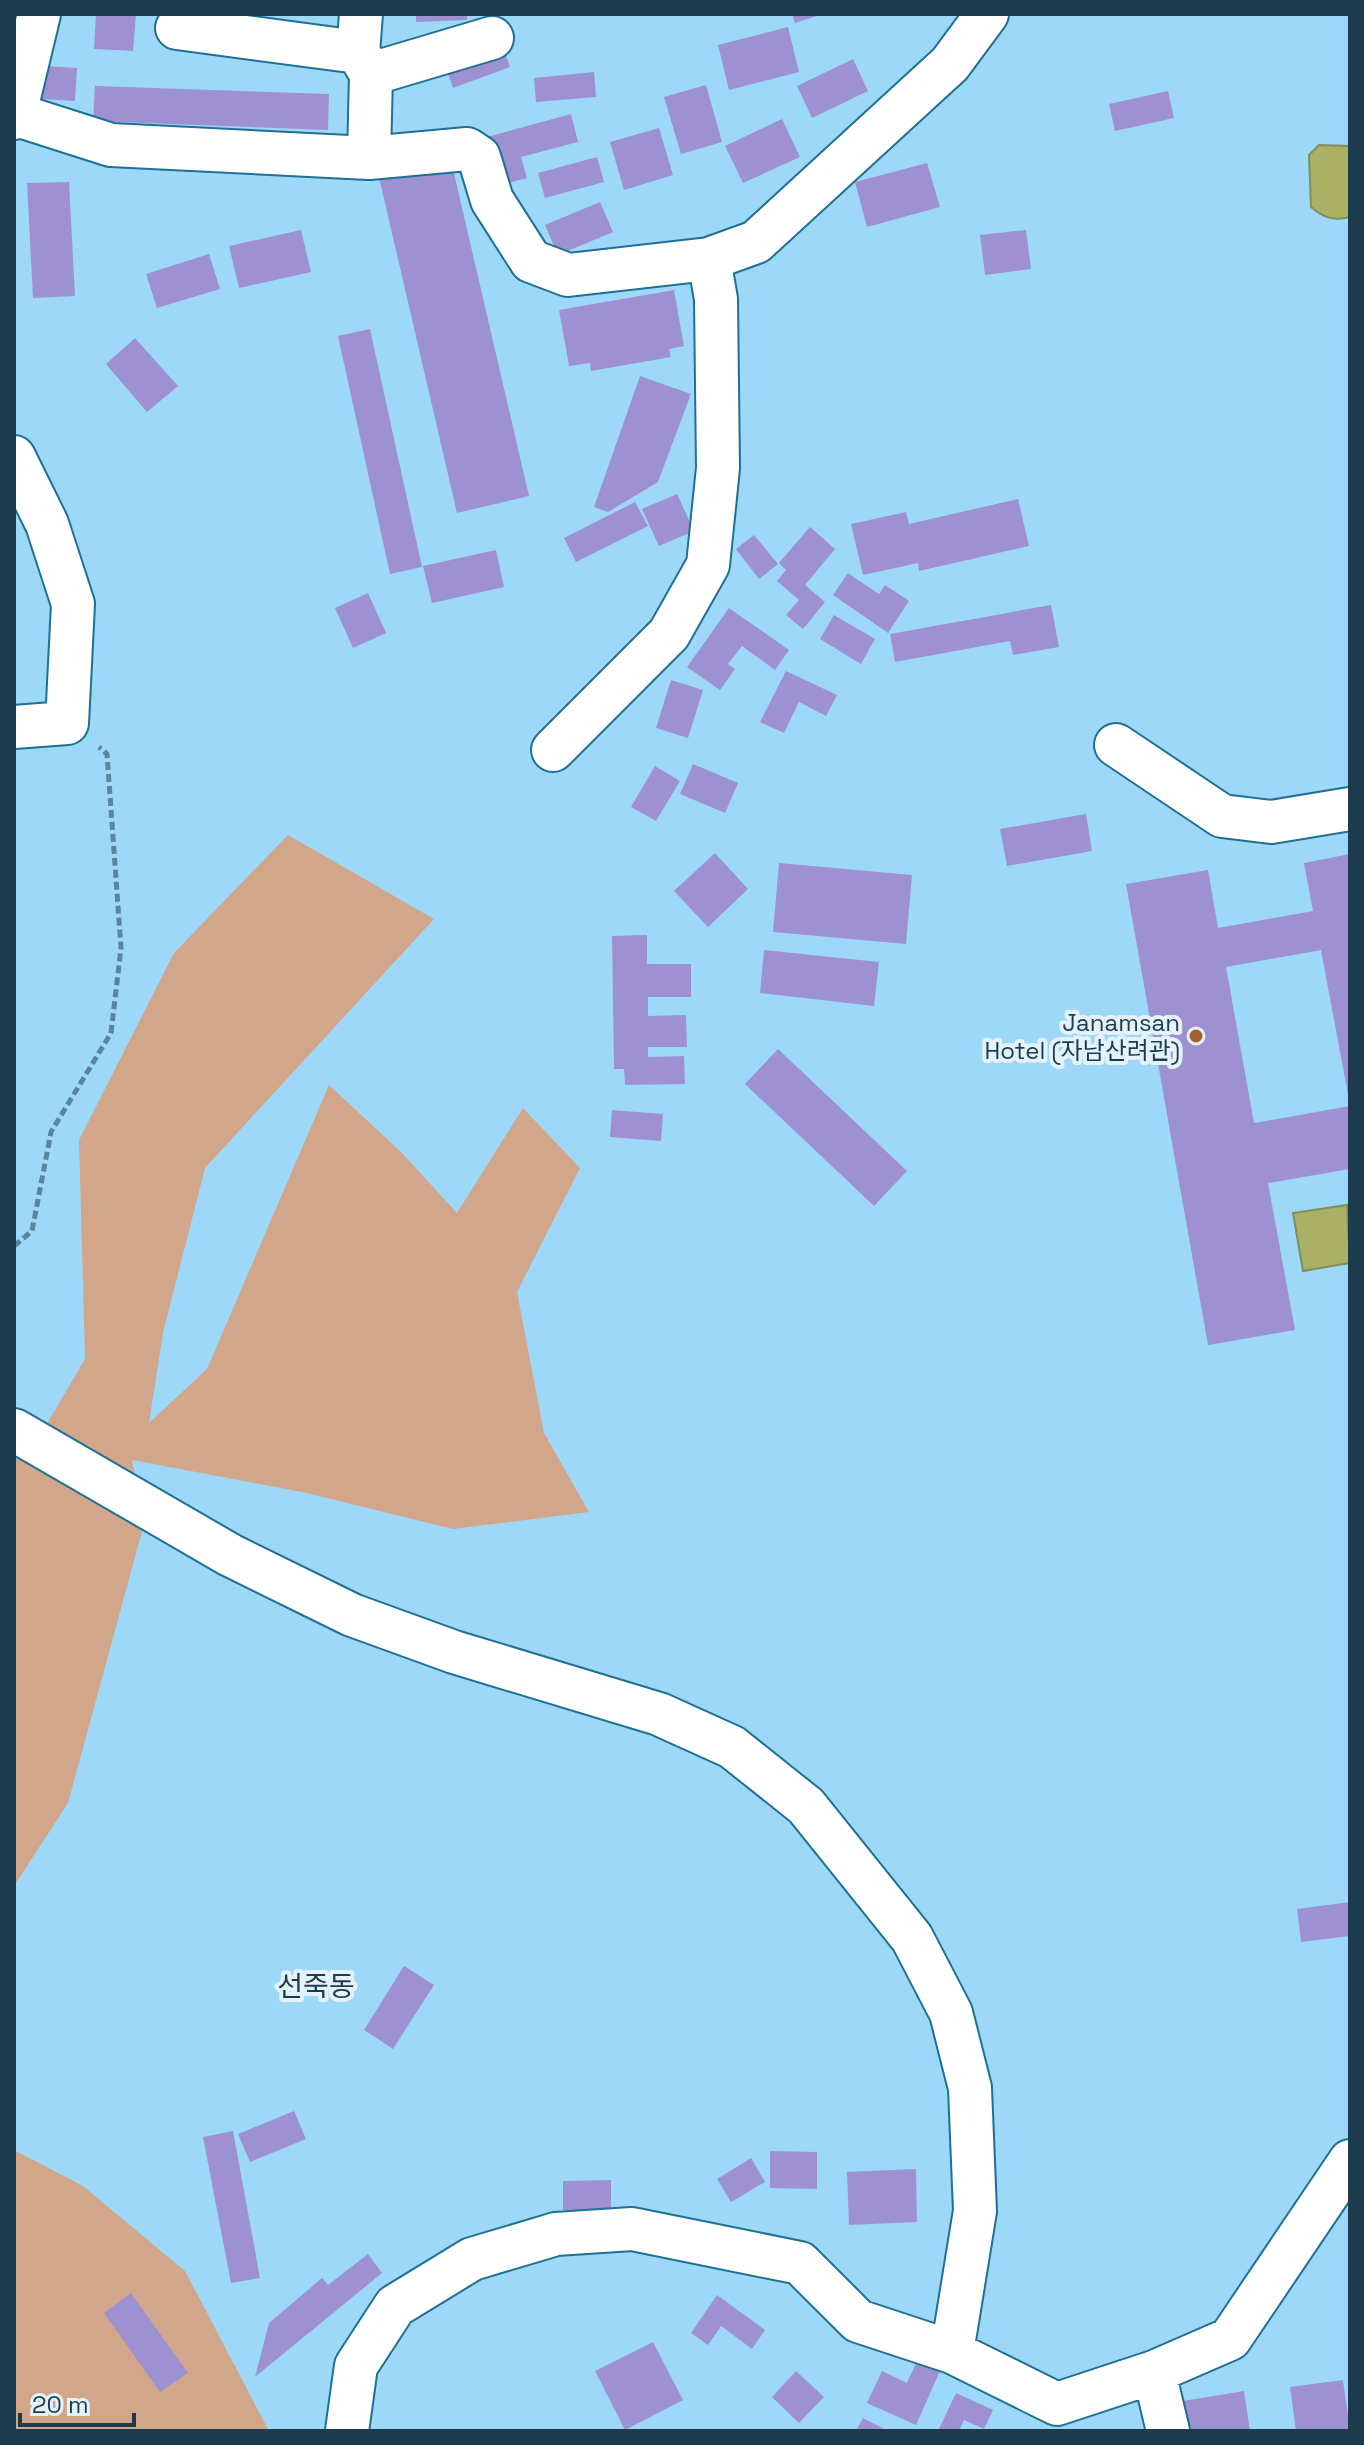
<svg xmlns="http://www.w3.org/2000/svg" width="1364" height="2445" font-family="'Space Grotesk','Noto Sans KR',sans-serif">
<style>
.green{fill:#d2a68b}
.water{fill:#aab164;stroke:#7f8e5d;stroke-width:2}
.building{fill:#9e91d2}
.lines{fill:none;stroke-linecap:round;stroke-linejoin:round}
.minor-casing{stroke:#1e7095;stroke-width:46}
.path{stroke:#59859e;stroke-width:5;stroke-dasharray:8 4;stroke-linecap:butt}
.minor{stroke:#fff;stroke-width:42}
.poi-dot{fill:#a56032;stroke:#e4f2fb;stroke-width:3}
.labels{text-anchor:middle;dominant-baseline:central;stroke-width:8;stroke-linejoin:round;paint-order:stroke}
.poi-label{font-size:24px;fill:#1c3c4d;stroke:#e4f2fb;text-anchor:end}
.quarter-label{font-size:28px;fill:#1c3c4d;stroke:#e4f2fb}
</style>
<rect width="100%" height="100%" fill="#9dd8f9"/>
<path class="green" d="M288,835L434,919L205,1168L163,1333L149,1423L207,1369L329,1085L402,1153L457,1213L523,1108L580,1168L517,1292L544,1433L589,1512L453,1529L302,1492L132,1460L144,1524L68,1803L14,1886V1459L28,1456L85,1359L79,1140L174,953Z
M14,2150L83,2186L185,2271L269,2431H14Z"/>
<path class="water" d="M1319,145L1350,146V217C1333,221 1324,218 1311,207L1309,155Z
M1347,1205L1350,1263L1303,1271L1293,1213Z"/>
<path class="building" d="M96,14H136L133,51L94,49Z
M416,14H467V20L416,22Z
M792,14H820V15L795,23Z
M788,27L799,72L729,90L718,45Z
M501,41L510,67L453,88L444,62Z
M853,59L868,91L812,118L797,86Z
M28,65L77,68L75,101L26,98Z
M594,72L596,97L536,102L534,78Z
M706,85L722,142L681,154L664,97Z
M95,86L329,94L328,130L93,121Z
M1168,91L1174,118L1115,131L1109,104Z
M571,114L578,142L521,157L527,178L500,185L487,137Z
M782,119L800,157L743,183L725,146Z
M659,128L673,175L624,190L610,142Z
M450,156L529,496L457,513L378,173Z
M597,157L604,182L545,198L538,173Z
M927,163L940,207L867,227L855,182Z
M69,182L75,296L33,298L27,183Z
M600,202L613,232L558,255L545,225Z
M301,230L311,272L239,288L229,246Z
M1026,230L1031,269L985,275L980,235Z
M209,254L220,289L157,308L146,274Z
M674,290L684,346L669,349L671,357L591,371L590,363L569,366L559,310Z
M370,329L422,567L390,574L338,336Z
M135,338L178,386L147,412L106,364Z
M640,376L691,394L658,482L608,512L594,507Z
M677,494L694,531L659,546L642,509Z
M1018,499L1029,546L919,571L918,563L863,575L851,524L906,512L909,524Z
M635,502L648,526L576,562L564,538Z
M810,527L835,549L805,585L825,602L803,629L786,615L799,600L777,581L786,570L779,563Z
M754,535L778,564L759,579L736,549Z
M496,550L504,587L432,603L423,566Z
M848,573L879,594L885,585L909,601L888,633L833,595Z
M368,593L386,633L353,648L335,608Z
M1051,605L1059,647L1013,655L1010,641L895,662L890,634Z
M729,608L789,650L775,670L742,646L728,664L735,669L720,690L687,667Z
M834,615L875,639L861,664L820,639Z
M786,671L837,695L826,716L799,702L784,733L760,722Z
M671,680L703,690L688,738L656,728Z
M693,764L738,783L725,813L680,794Z
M655,766L680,781L656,821L631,807Z
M1086,814L1092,851L1007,866L1000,829Z
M715,853L748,889L708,927L674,891Z
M1350,854V1105L1321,950L1226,967L1254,1123L1350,1106V1169L1268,1183L1295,1330L1208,1345L1126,884L1208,870L1218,928L1313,911L1304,863Z
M779,863L912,875L906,944L773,932Z
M647,935V964H691V997H648V1016L686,1015L687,1047H648V1057L684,1056L685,1084L625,1085L624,1069H614L612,936Z
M764,950L879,962L874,1006L760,993Z
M778,1049L907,1171L874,1206L745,1084Z
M612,1110L663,1114L661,1141L610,1137Z
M1350,1902V1936L1301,1942L1297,1909Z
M404,1966L434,1985L393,2049L364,2030Z
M294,2111L306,2139L250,2162L238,2134Z
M233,2131L260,2278L231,2283L203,2137Z
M770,2151L817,2152V2189L770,2188Z
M751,2158L765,2182L731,2202L717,2179Z
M916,2169L917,2222L849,2225L847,2172Z
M611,2180V2210H563V2181Z
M368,2254L382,2273L255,2377L269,2323L322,2278L328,2285Z
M131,2293L188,2373L160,2392L104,2313Z
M717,2295L765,2330L752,2349L721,2326L708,2345L691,2333Z
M653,2342L683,2400L625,2430L595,2371Z
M917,2361L940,2371L916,2425L867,2403L882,2371L907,2383Z
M796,2371L824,2397L799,2423L772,2397Z
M1343,2380L1350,2431H1296L1290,2387Z
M1244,2391L1250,2431H1176L1171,2403Z
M956,2393L993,2410L984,2429L964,2420L959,2431H938Z
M863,2418L888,2431H856Z"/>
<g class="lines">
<defs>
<path id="minor" d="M177,28L358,52L371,74L369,158
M358,52L361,14
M371,74L492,38
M14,114L111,145L369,158L467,149L479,157L492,200L531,261L568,275L709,259L756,242L950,64L987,14
M14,118L39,14
M14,457L47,524L73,604L67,723L14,727
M1116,745L1222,816L1271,822L1350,809
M553,750L669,634L708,565L718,468L716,299L709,259
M14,1430L230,1555L352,1615L454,1652L659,1714L732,1747L806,1806L912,1938L951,2013L970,2088L975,2211L952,2352
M1154,2372L1168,2431
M347,2431L356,2366L395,2306L472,2259L556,2234L632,2229L800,2263L858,2321L952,2352L1057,2404L1154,2372L1230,2339L1350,2161"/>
</defs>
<use href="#minor" class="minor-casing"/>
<path class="path" d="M14,1246L32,1231L51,1132L111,1033L121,948L107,754L99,747"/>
<use href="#minor" class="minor"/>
</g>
<circle class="poi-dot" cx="1196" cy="1036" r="8"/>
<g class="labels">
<g class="poi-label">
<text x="1180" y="1022">Janamsan<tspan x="1180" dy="28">Hotel (자남산려관)</tspan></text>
</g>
<g class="quarter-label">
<text x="316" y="1986">선죽동</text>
</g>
</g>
<rect width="1364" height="2445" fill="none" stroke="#1c3c4d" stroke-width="32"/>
<path d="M20 2413v12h114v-12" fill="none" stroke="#1c3c4d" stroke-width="4"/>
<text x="32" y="2413" font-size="24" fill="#1c3c4d" stroke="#e4f2fb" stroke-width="6" paint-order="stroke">20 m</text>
</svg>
